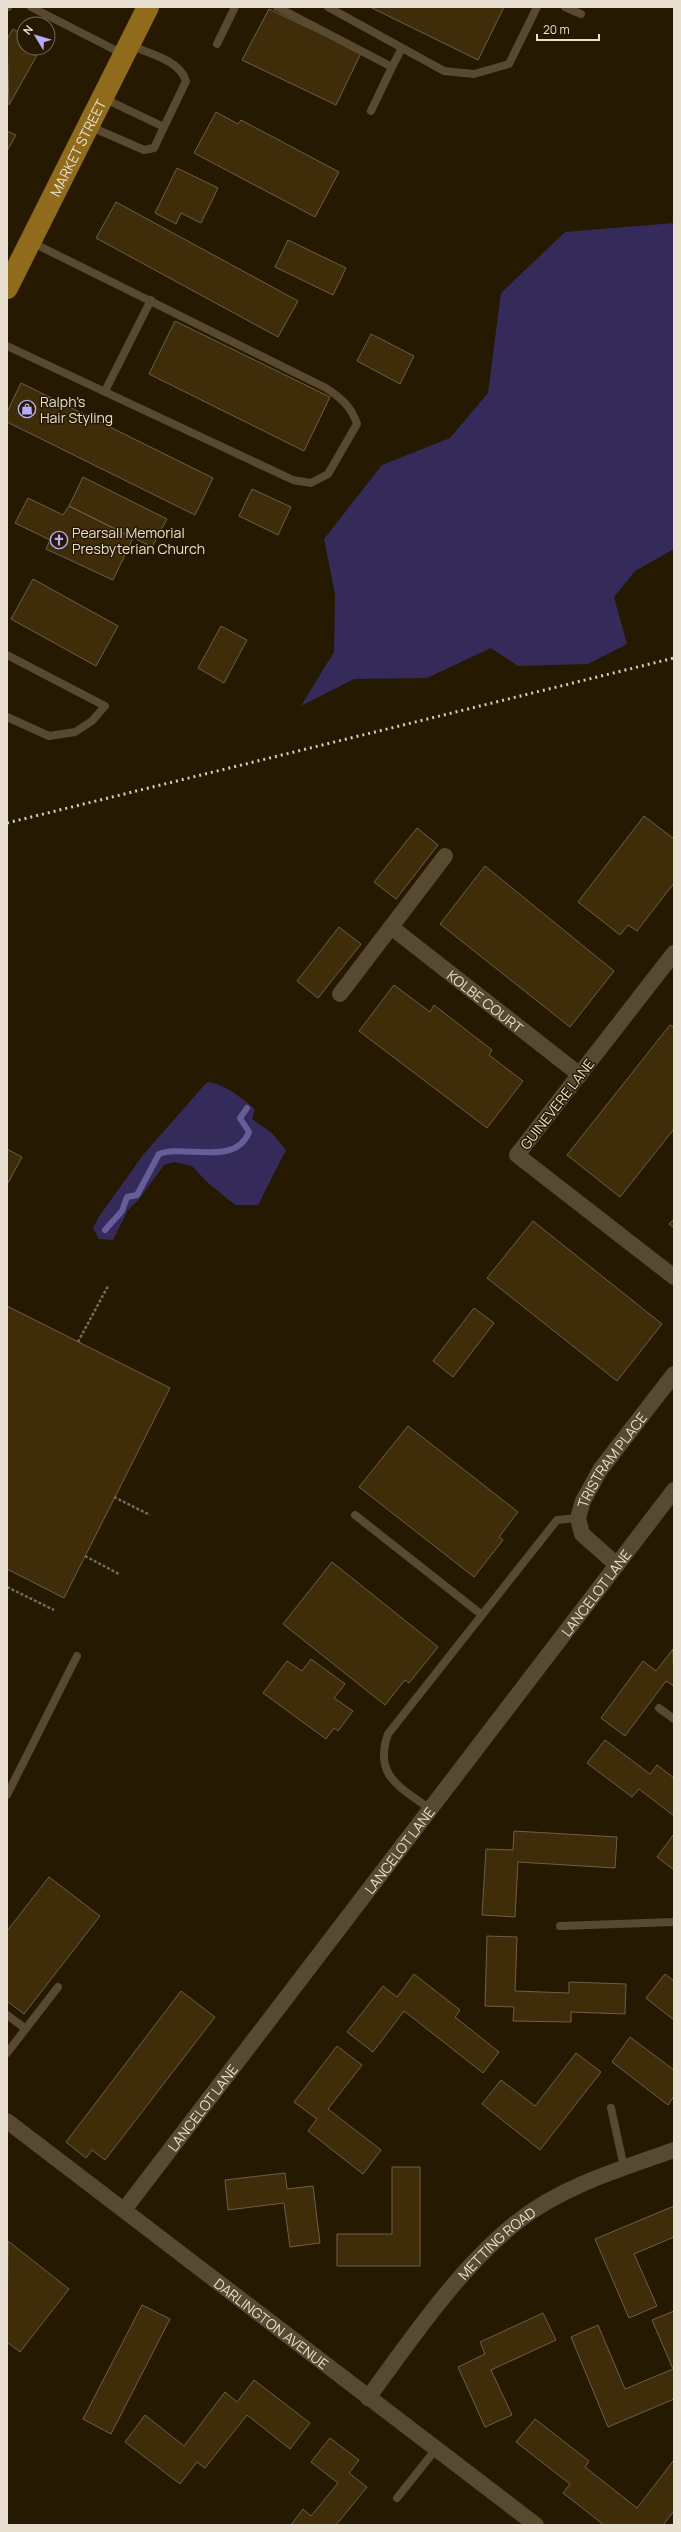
<svg xmlns="http://www.w3.org/2000/svg" width="681" height="2532" font-family="Manrope,sans-serif">
<style>
.green{fill:#342b5a}
.lines{fill:none;stroke-linecap:round;stroke-linejoin:round}
.stream{stroke:#675d99;stroke-width:6}
.building{fill:#3f2d0a;stroke:#6e5e46}
.path{stroke:#766a57;stroke-width:2.5;stroke-dasharray:3 2;stroke-linecap:butt}
.service{stroke:#584931;stroke-width:8}
.minor{stroke:#584931;stroke-width:16}
.primary{stroke:#906b1b;stroke-width:22}
.rail{stroke:#d4cbbc;stroke-width:3;stroke-dasharray:2 4;stroke-linecap:butt}
.labels{text-anchor:middle;dominant-baseline:central;stroke-width:3;stroke-linejoin:round;paint-order:stroke}
.street-label{font-size:14px;fill:#e8dfd1;stroke:#261902}
.poi-label{font-size:14px;fill:#e8dfd1;stroke:#261902;text-anchor:start}
</style>
<rect width="100%" height="100%" fill="#261902"/>
<path class="green" d="M674,223V549L635,571L614,597L627,644L588,664L518,666L491,648L427,678L354,679L301,706L334,652L335,594L324,539L382,465L450,438L488,393L501,293L565,232Z
M207,1082C226,1084 241,1098 255,1109L252,1119L272,1133L286,1150L258,1205H235L207,1182L192,1166L174,1162L164,1165L139,1199L128,1210L113,1240L99,1239L93,1228L98,1218L143,1155Z"/>
<g class="lines">
<path class="stream" d="M105,1230L122,1211L127,1197L137,1195L159,1154C184,1144 236,1167 249,1132L240,1118L247,1108"/>
</g>
<path class="building" d="M370,7H504L478,60Z
M269,9L361,53L336,105L242,60Z
M13,29L24,35V48H41L9,105L7,39Z
M216,112L238,124L241,120L339,172L315,217L194,153Z
M7,131L16,135L7,151Z
M177,168L218,188L201,223L181,213L176,224L155,213Z
M116,202L298,301L278,337L96,238Z
M288,240L346,268L333,295L275,267Z
M175,321L330,397L304,451L149,374Z
M371,334L414,356L400,384L357,361Z
M21,383L213,478L195,515L7,422V412Z
M83,477L167,519L152,547L69,506Z
M252,489L291,507L278,535L239,516Z
M28,498L63,515L69,506L133,538L113,580L46,549L50,540L15,523Z
M33,579L118,626L96,666L11,619Z
M221,626L247,640L224,683L198,668Z
M644,816L674,839V883L637,931L628,925L620,935L578,902Z
M417,828L438,845L396,899L374,882Z
M485,866L614,971L570,1027L440,924Z
M339,927L361,944L318,998L297,981Z
M394,985L430,1012L434,1005L492,1050L489,1055L523,1081L487,1128L359,1031Z
M670,1025L674,1027V1129L620,1197L567,1155Z
M7,1149L22,1157L8,1183L7,1182Z
M674,1219V1228L669,1224Z
M533,1221L662,1324L617,1381L487,1278Z
M7,1306L170,1388L64,1598L7,1569Z
M474,1308L494,1323L453,1377L433,1361Z
M408,1426L518,1512L499,1537L503,1540L474,1577L359,1487Z
M332,1562L438,1647L409,1683L405,1680L385,1705L283,1624Z
M673,1649L674,1686L666,1681L625,1736L601,1718L643,1661L656,1671Z
M311,1659L345,1684L334,1698L353,1711L338,1731L334,1728L326,1739L263,1693L287,1661L302,1671Z
M605,1740L650,1774L657,1765L674,1778V1816L639,1789L632,1797L587,1763Z
M514,1831L617,1837L615,1868L518,1862L515,1917L482,1915L486,1849L513,1850Z
M674,1834V1870L657,1857Z
M49,1877L100,1916L24,2014L7,2001V1931Z
M487,1936L517,1937L515,1991L569,1993V1982L626,1984L625,2014L571,2012V2022L513,2021L514,2007L485,2006Z
M414,1974L460,2010L455,2017L499,2052L483,2073L404,2011L373,2052L347,2032L383,1986L397,1997Z
M665,1974L674,1981V2020L646,1998Z
M181,1991L215,2017L105,2160L92,2150L86,2158L66,2142Z
M630,2037L674,2070V2096L668,2105L612,2062Z
M337,2046L362,2065L328,2109L381,2150L363,2174L308,2131L317,2119L294,2102Z
M576,2053L601,2072L540,2150L482,2104L501,2080L535,2106Z
M392,2167H420V2266H337V2234H392Z
M285,2173L287,2189L313,2186L320,2243L290,2247L284,2203L228,2210L225,2180Z
M674,2206V2237L634,2254L657,2306L629,2318L595,2239Z
M8,2241L69,2289L20,2352L7,2342Z
M142,2305L170,2319L111,2434L83,2419Z
M674,2311V2399L608,2427L571,2337L598,2325L625,2389L673,2369L652,2320Z
M543,2313L556,2340L491,2370L512,2415L485,2427L458,2367L485,2354L480,2342Z
M254,2380L310,2423L290,2449L247,2415L205,2468L197,2462L180,2484L125,2442L145,2415L184,2446L225,2392L237,2402Z
M535,2419L589,2461L585,2467L637,2508L674,2460V2511L663,2525H604L563,2493L570,2484L516,2442Z
M330,2438L359,2460L349,2473L367,2487L336,2525H291L303,2509L311,2516L338,2483L311,2462Z"/>
<g class="lines">
<path class="path" d="M78,1342L108,1286
M114,1497L150,1515
M85,1556L119,1574
M7,1587L54,1610"/>
<path class="service" d="M7,7H8
M31,7L123,54
M277,7L392,67L371,111
M328,7L444,71L474,74L509,64L537,7
M565,7L581,14
M217,44L235,7
M129,45C148,53 180,60 186,81L164,127
M392,67L402,48
M89,126L144,150L154,148L164,127L103,98
M7,346L293,480L311,483L328,474L357,424C351,406 341,398 326,388L31,242
M105,391L151,300
M7,655L105,706L92,721L75,732L49,736L7,717
M355,1515L482,1615
M659,1708L674,1719
M7,1795L77,1656
M431,1810C401,1787 373,1777 388,1734L557,1520L578,1518
M560,1926L674,1922
M7,2015L26,2029
M7,2053L58,1987
M611,2108L624,2167
M397,2498L436,2449"/>
<g class="minor">
<path id="s1" d="M391,927L580,1075"/>
<path d="M674,953L517,1155L674,1277"/>
<path d="M340,994L445,856"/>
<path id="s2" d="M617,1565L582,1534L578,1518L583,1501L600,1470L674,1374"/>
<path id="s3" d="M7,2121L536,2525"/>
<path id="s4" d="M124,2210L674,1490"/>
<path id="s5" d="M368,2398C411,2339 460,2267 517,2222C562,2186 621,2169 674,2150"/>
</g>
<path class="primary" id="s6" d="M7,288L148,7"/>
<path class="rail" d="M7,823L674,658"/>
</g>
<defs>
<symbol id="shop-ring" viewBox="-11 -11 22 22"><circle r="9.5" fill="#261902" stroke="#b6acf8" stroke-width="1.5"/><path d="M-5-2.5h2.3a2.7 3.5 0 0 1 5.4 0H5L5.5 6h-11ZM-1.5-2.5h3a1.5 2.3 0 0 0-3 0Z" fill="#b6acf8"/></symbol>
<symbol id="church-ring" viewBox="-11 -11 22 22"><circle r="9.5" fill="#261902" stroke="#b6acf8" stroke-width="1.5"/><path d="M-1.2-6h2.4v3.5h3.3v2.4h-3.3V6h-2.4V-.1h-3.3v-2.4h3.3Z" fill="#b6acf8"/></symbol>
</defs>
<g fill-rule="evenodd">
<use href="#shop-ring" x="17" y="399" width="20" height="20"/>
<use href="#church-ring" x="49" y="530" width="20" height="20"/>
</g>
<g class="labels">
<g class="street-label">
<text stroke="none"><textPath href="#s6" startOffset="157">MARKET STREET</textPath></text>
<text stroke="none"><textPath href="#s1" startOffset="120">KOLBE COURT</textPath></text>
<text transform="translate(557 1104) rotate(-52)">GUINEVERE LANE</text>
<text stroke="none"><textPath href="#s2" startOffset="131">TRISTRAM PLACE</textPath></text>
<text stroke="none"><textPath href="#s4" startOffset="777">LANCELOT LANE</textPath></text>
<text stroke="none"><textPath href="#s4" startOffset="453">LANCELOT LANE</textPath></text>
<text stroke="none"><textPath href="#s4" startOffset="129">LANCELOT LANE</textPath></text>
<text stroke="none"><textPath href="#s5" startOffset="202">METTING ROAD</textPath></text>
<text stroke="none"><textPath href="#s3" startOffset="333">DARLINGTON AVENUE</textPath></text>
</g>
<g class="poi-label">
<text x="40" y="401">Ralph's<tspan x="40" dy="16">Hair Styling</tspan></text>
<text x="72" y="532">Pearsall Memorial<tspan x="72" dy="16">Presbyterian Church</tspan></text>
</g>
</g>
<rect width="681" height="2532" fill="none" stroke="#e8dfd1" stroke-width="16"/>
<g transform="translate(36 36) rotate(308)"><circle r="19" fill="#261902" stroke="#746855"/>
<path d="M0-3L7 15L0 10L-7 15Z" fill="#b6acf8"/>
<text y="-6" font-size="11" font-weight="bold" text-anchor="middle" fill="#e8dfd1">N</text>
</g>
<path d="M537 34v6h62v-6" fill="none" stroke="#e8dfd1" stroke-width="2"/>
<text x="543" y="34" font-size="12" fill="#e8dfd1" stroke="#261902" stroke-width="3" paint-order="stroke">20 m</text>
</svg>
